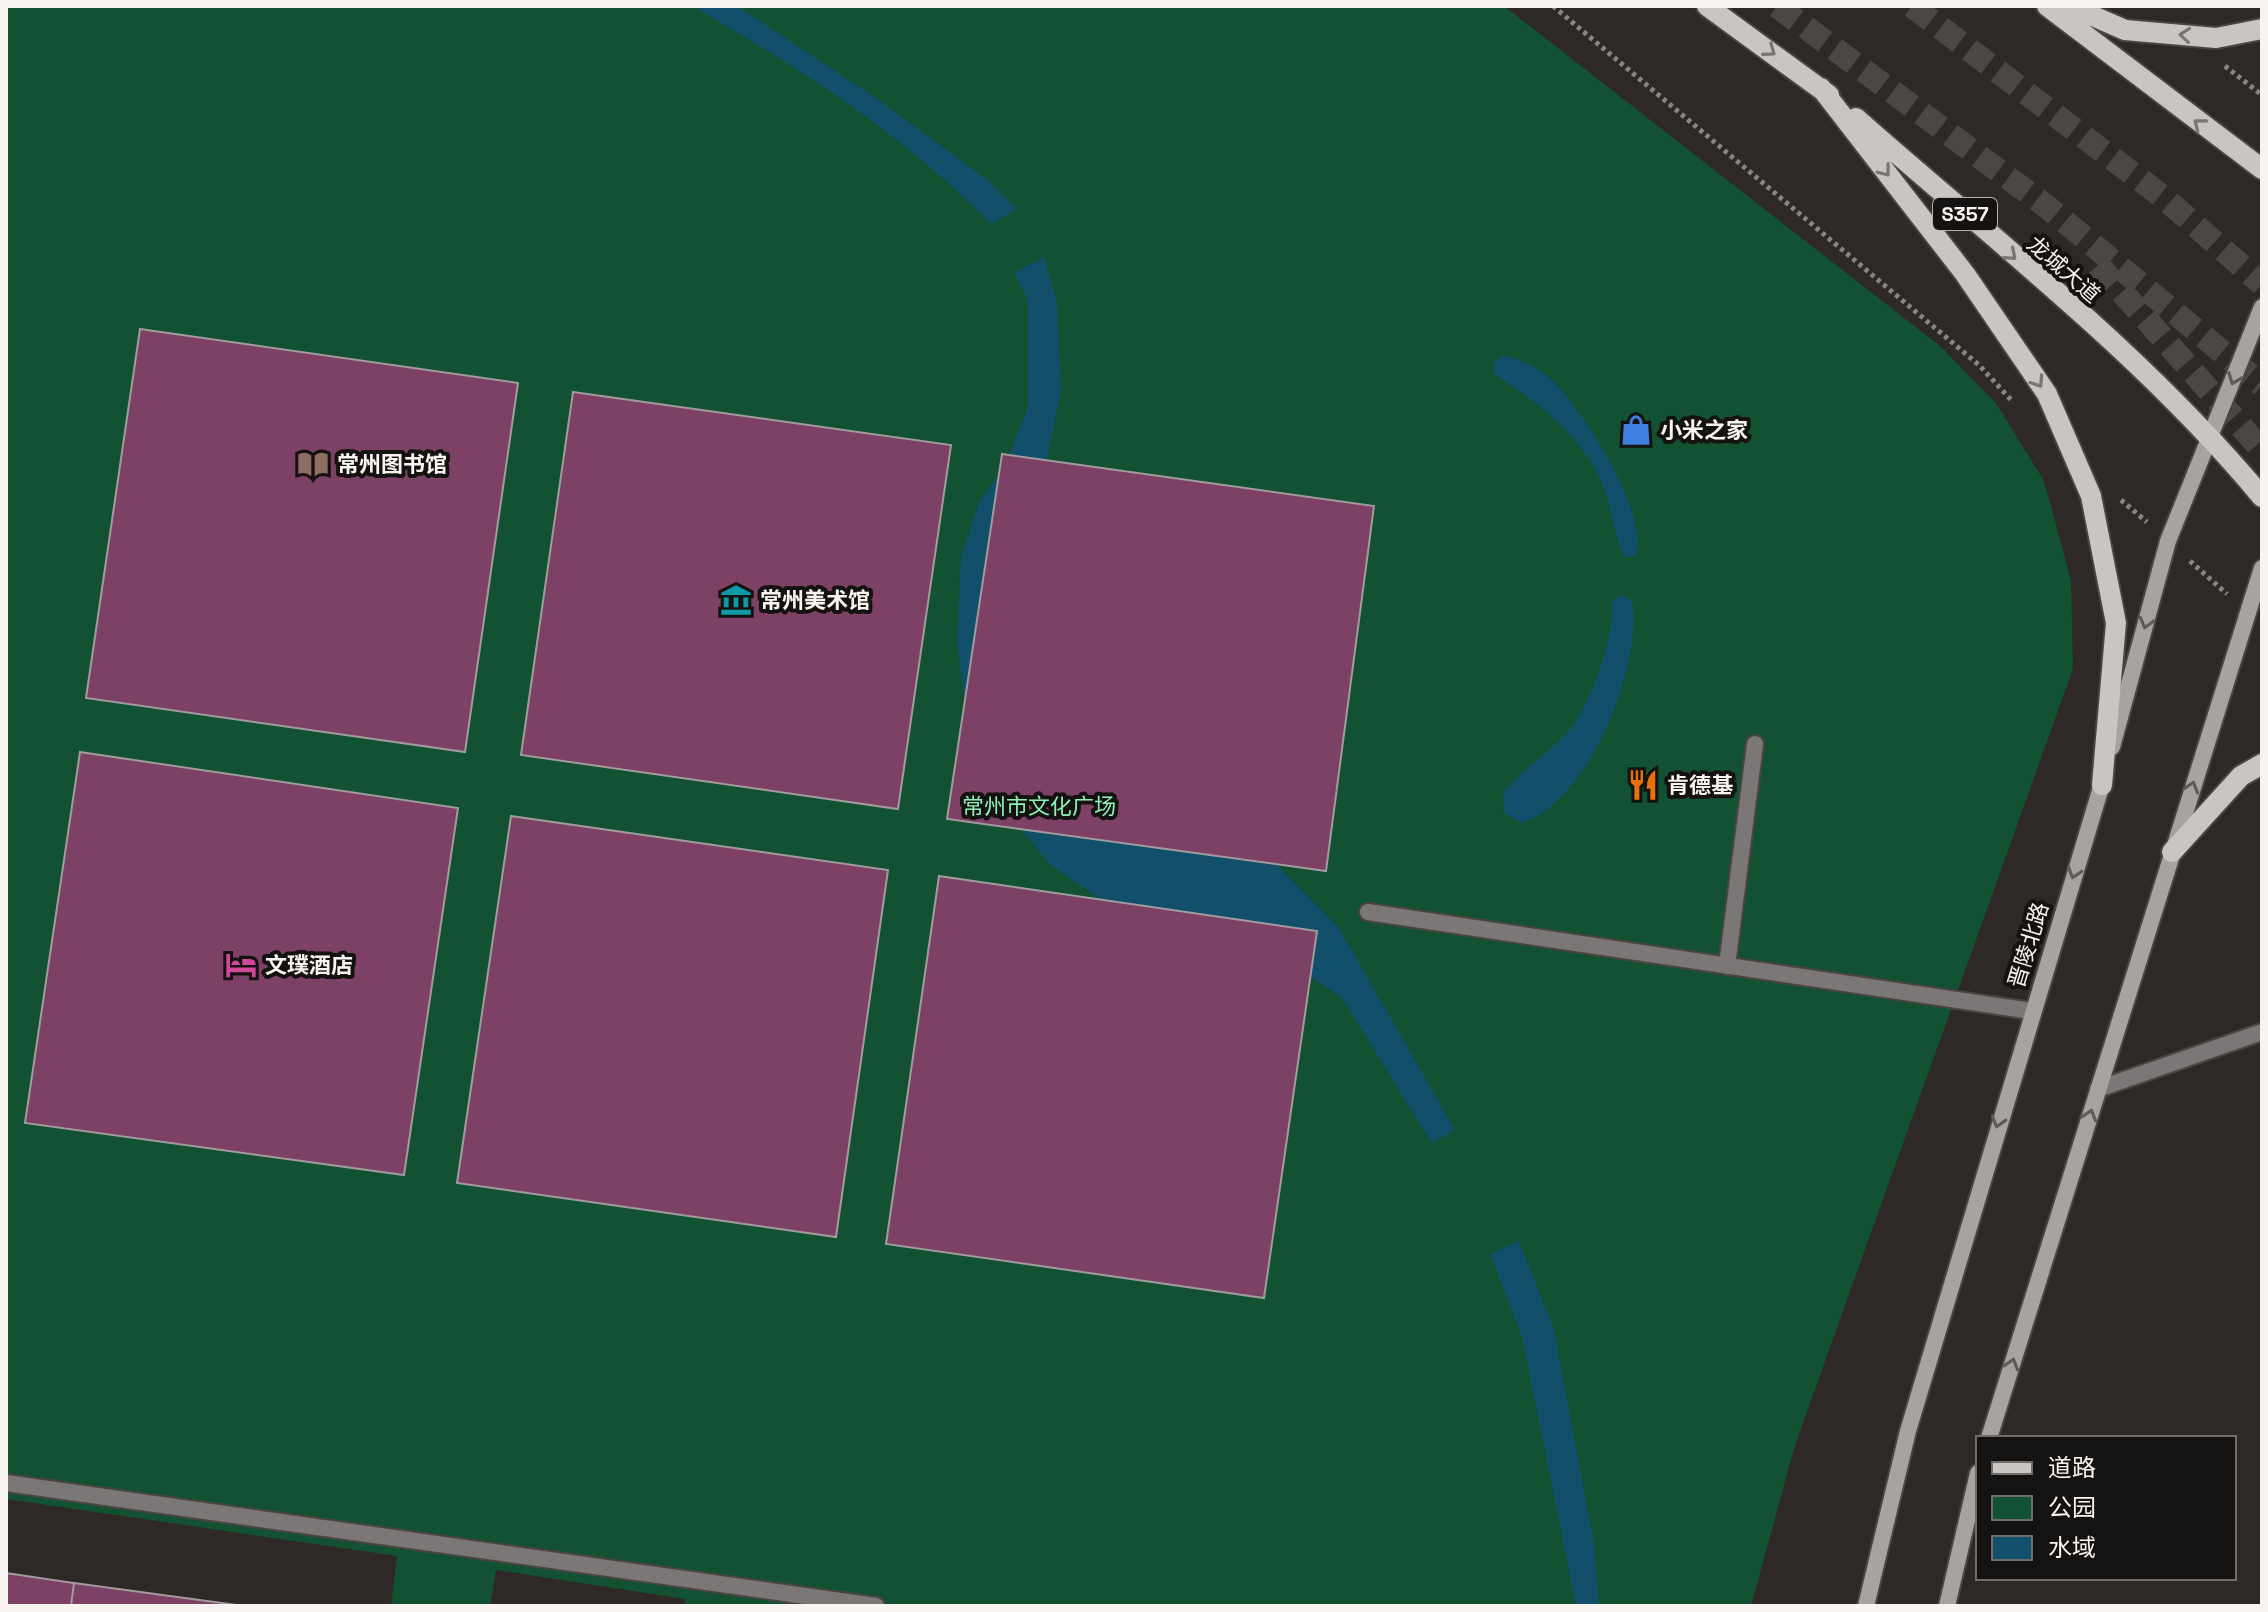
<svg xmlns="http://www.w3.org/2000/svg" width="2268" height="1612" font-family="'Space Grotesk','Noto Sans SC',sans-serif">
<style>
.green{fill:#125131}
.water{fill:#124f6b}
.building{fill:#7c4164;stroke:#a19b9e;stroke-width:2}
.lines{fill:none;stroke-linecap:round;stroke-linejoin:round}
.highway-tunnel{stroke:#4c4744;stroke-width:24;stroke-dasharray:24 12;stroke-linecap:butt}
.lane-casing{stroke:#4a4542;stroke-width:20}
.secondary-casing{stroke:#4a4542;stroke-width:20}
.primary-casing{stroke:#4a4542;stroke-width:24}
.path{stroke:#898582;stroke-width:5;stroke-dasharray:4 4;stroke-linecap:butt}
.lane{stroke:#7a7776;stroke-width:16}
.secondary{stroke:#a8a3a1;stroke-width:16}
.primary{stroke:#cbc5c2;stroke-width:20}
.oneway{stroke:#797572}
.oneway2{stroke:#5e5b59}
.labels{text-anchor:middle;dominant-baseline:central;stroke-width:8;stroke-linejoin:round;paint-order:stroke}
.shield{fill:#151311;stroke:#b3b0ae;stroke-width:2}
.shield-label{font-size:20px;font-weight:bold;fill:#f7f4f1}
.street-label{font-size:22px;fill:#f7f4f1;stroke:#151311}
.poi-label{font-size:22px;font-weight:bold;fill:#f7f4f1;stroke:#151311;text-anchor:start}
.park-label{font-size:22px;fill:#8ef0b6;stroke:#151311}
</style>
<rect width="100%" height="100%" fill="#2e2926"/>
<path class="green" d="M6,6H1504L1940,346L1996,403L2044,481L2071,580L2073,669L1795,1445L1751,1606H685V1599L496,1570L490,1606H391L397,1556L6,1499Z"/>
<path class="water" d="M699,6H737L873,96L989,181L1017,209L991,224C906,137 803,70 697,9Z
M1044,257L1057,303L1061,390L1043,479L1256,844L1339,928L1455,1130L1432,1143L1342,998L1283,958L1115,909L1049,864L995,796L969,731L957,645L961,557L979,502L1004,467L1028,408V300L1014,272Z
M1501,356C1519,357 1542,369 1555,383C1585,414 1651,515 1635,557H1624C1612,531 1611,498 1597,473C1575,430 1534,400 1494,374L1493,363Z
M1621,595L1632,601C1644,664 1587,805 1521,823L1504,813L1503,793C1521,771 1542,757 1562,738C1589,712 1615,638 1612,601Z
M1519,1241L1554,1330L1594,1544L1599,1606H1576L1522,1337L1490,1254Z"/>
<path class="building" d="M140,329L518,383L465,752L86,698Z
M573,392L951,445L898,809L521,755Z
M1002,454L1374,506L1326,871L947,819Z
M80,752L458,808L404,1175L25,1123Z
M511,816L888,870L836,1237L457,1183Z
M939,876L1317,931L1264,1298L886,1244Z
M6,1573L74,1583L71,1606H6Z
M74,1583L244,1606H71Z"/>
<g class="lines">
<path class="highway-tunnel" d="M1777,6L2046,206L2262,385
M1912,6L2163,197L2262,284
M2098,265L2262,450"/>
<defs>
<path id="lane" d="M1368,912L2031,1011
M1727,966L1755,744
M2098,1089L2262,1032
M6,1483L876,1606"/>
<path id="secondary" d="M2112,747L2168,541L2262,307
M1989,1438L2262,568
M1866,1606L1908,1431L2105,774
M1947,1606L1978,1473"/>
<path id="primary" d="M1707,6L1829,95
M2047,6L2262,169
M2070,6L2125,30L2216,38L2262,29
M1821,88L1965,274L2047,394L2091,496L2116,623L2102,785
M1856,118C1994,240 2144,355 2262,497
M2172,852L2241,776L2262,764"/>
</defs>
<use href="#lane" class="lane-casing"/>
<use href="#secondary" class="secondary-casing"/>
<use href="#primary" class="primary-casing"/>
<path class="path" d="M1553,6L1979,365L2013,402
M2225,66L2262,95
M2121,500L2147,522
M2190,561L2227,594"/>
<use href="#lane" class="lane"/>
<use href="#secondary" class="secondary"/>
<use href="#primary" class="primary"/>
</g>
<defs><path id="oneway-chevron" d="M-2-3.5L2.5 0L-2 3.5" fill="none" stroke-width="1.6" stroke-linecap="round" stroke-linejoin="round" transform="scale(2)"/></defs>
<g class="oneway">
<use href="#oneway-chevron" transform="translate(2185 35) rotate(-175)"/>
<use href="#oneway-chevron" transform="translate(1770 51) rotate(36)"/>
<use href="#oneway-chevron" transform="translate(2199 124) rotate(-142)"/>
<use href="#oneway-chevron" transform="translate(1885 171) rotate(52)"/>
<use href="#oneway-chevron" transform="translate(2011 255) rotate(41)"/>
<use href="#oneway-chevron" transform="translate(2038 382) rotate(56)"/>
</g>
<g class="oneway2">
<use href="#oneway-chevron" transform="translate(2234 379) rotate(111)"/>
<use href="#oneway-chevron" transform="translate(2146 623) rotate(105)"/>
<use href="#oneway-chevron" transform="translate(2192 787) rotate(-73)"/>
<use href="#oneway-chevron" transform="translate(2074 873) rotate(107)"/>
<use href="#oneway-chevron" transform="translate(2090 1115) rotate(-73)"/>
<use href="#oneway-chevron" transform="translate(1998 1122) rotate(106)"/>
<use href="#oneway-chevron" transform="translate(2012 1364) rotate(-73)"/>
</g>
<defs>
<symbol id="shop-bare" viewBox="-9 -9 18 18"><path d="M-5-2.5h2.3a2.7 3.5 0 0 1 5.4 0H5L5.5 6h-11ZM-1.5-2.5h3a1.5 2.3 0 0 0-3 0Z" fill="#3f7fe0" stroke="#151311" stroke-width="2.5" paint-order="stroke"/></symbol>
<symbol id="library-bare" viewBox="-9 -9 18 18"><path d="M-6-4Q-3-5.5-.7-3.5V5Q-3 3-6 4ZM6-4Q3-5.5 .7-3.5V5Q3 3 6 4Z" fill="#8d6e63" stroke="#151311" stroke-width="2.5" paint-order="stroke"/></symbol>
<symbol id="museum-bare" viewBox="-9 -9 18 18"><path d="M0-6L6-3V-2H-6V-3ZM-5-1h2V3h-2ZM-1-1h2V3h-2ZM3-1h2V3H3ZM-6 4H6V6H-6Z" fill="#0f9aa8" stroke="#151311" stroke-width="2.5" paint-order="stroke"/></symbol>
<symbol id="restaurant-bare" viewBox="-9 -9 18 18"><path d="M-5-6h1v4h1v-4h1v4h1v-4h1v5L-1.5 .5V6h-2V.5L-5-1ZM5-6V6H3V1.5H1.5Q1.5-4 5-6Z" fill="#e8710a" stroke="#151311" stroke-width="2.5" paint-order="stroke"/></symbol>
<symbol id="hotel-bare" viewBox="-9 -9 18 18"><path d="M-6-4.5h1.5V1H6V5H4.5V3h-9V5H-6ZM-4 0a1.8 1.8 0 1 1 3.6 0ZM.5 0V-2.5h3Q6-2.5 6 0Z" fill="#d1479c" stroke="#151311" stroke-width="2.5" paint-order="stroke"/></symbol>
</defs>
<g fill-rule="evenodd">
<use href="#shop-bare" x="1614" y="408" width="44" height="44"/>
<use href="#library-bare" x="291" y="442" width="44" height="44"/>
<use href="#museum-bare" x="714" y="578" width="44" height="44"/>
<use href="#restaurant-bare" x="1621" y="763" width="44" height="44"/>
<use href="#hotel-bare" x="219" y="943" width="44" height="44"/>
</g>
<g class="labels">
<rect class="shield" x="1933" y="198" width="64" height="32" rx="6"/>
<g class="shield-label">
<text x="1965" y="214">S357</text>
</g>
<g class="street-label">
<text transform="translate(2064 269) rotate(41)">龙城大道</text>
<text transform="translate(2028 945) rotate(-73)">晋陵北路</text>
</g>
<g class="poi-label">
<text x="1660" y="430">小米之家</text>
<text x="337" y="464">常州图书馆</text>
<text x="760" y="600">常州美术馆</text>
<text x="1667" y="785">肯德基</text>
<text x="265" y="965">文璞酒店</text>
</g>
<g class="park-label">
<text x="1039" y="806">常州市文化广场</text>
</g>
</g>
<rect width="2268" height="1612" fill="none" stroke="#f7f4f1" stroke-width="16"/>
<rect x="1976" y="1436" width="260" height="144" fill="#151311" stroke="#6f6d6b" stroke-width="2"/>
<rect x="1992" y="1462" width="40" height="12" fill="#cbc5c2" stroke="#6f6d6b" stroke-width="2"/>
<text x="2048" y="1476" font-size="24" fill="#f7f4f1">道路</text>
<rect x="1992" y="1496" width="40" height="24" fill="#125131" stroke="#6f6d6b" stroke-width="2"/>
<text x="2048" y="1516" font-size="24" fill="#f7f4f1">公园</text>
<rect x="1992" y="1536" width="40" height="24" fill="#124f6b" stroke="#6f6d6b" stroke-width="2"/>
<text x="2048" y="1556" font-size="24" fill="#f7f4f1">水域</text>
</svg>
